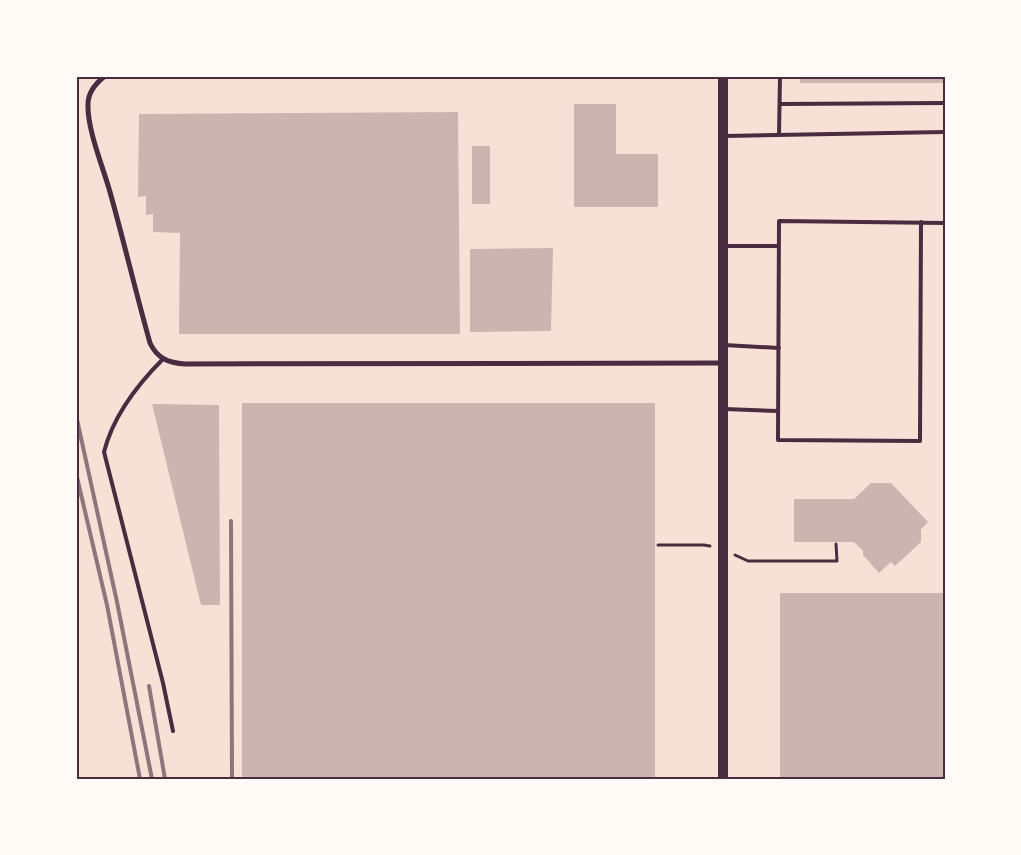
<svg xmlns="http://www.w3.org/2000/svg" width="1021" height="855" font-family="Lato,sans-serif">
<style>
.building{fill:#ccb4b1}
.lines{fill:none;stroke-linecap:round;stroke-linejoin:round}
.path{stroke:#4a2c40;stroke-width:3}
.service{stroke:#4a2c40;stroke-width:4}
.minor{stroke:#4a2c40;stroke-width:5}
.secondary{stroke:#4a2c40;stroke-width:10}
.rail{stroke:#8f747c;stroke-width:4}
.neatline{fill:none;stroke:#4a2c40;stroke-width:2}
</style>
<rect width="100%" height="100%" fill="#f7e1d7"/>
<path class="building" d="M800,76H945V83H800Z
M574,104H616V154H658V207H574Z
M458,112L460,334H179L180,233L153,232V214L146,215V196L138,197L139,114Z
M472,146H490V204H472Z
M553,248L551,331L470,332V249Z
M242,403H655V779H242Z
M152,404L219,405L220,605H201Z
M871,483H891L928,522L921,529V542L895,566L891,562L879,573L863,555V551L854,542H794V499H854Z
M780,593H945V779H780Z"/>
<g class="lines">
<path class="path" d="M658,545H704L710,546
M735,555L748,561H837L836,544"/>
<path class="service" d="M780,104L945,103
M779,135L780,76
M725,136L945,132
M921,222L920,441L778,440L779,221L945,223
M725,246H779
M724,345L779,348
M163,359C137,385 113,416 104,452L163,683L173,731
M725,409L778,411"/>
<path class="minor" d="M105,76C96,83 88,92 88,104C87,129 103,167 110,192C124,242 136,293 150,343C157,358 168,363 185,364L723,363"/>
<path class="secondary" d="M723,779V76"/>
<path class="rail" d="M76,415L117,602L152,779
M76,473L107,605L140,779
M231,521L232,779
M149,686L165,779"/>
</g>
<rect width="1021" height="855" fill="none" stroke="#fffaf5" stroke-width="155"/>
<rect x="78" y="78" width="866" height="700" class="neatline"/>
</svg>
